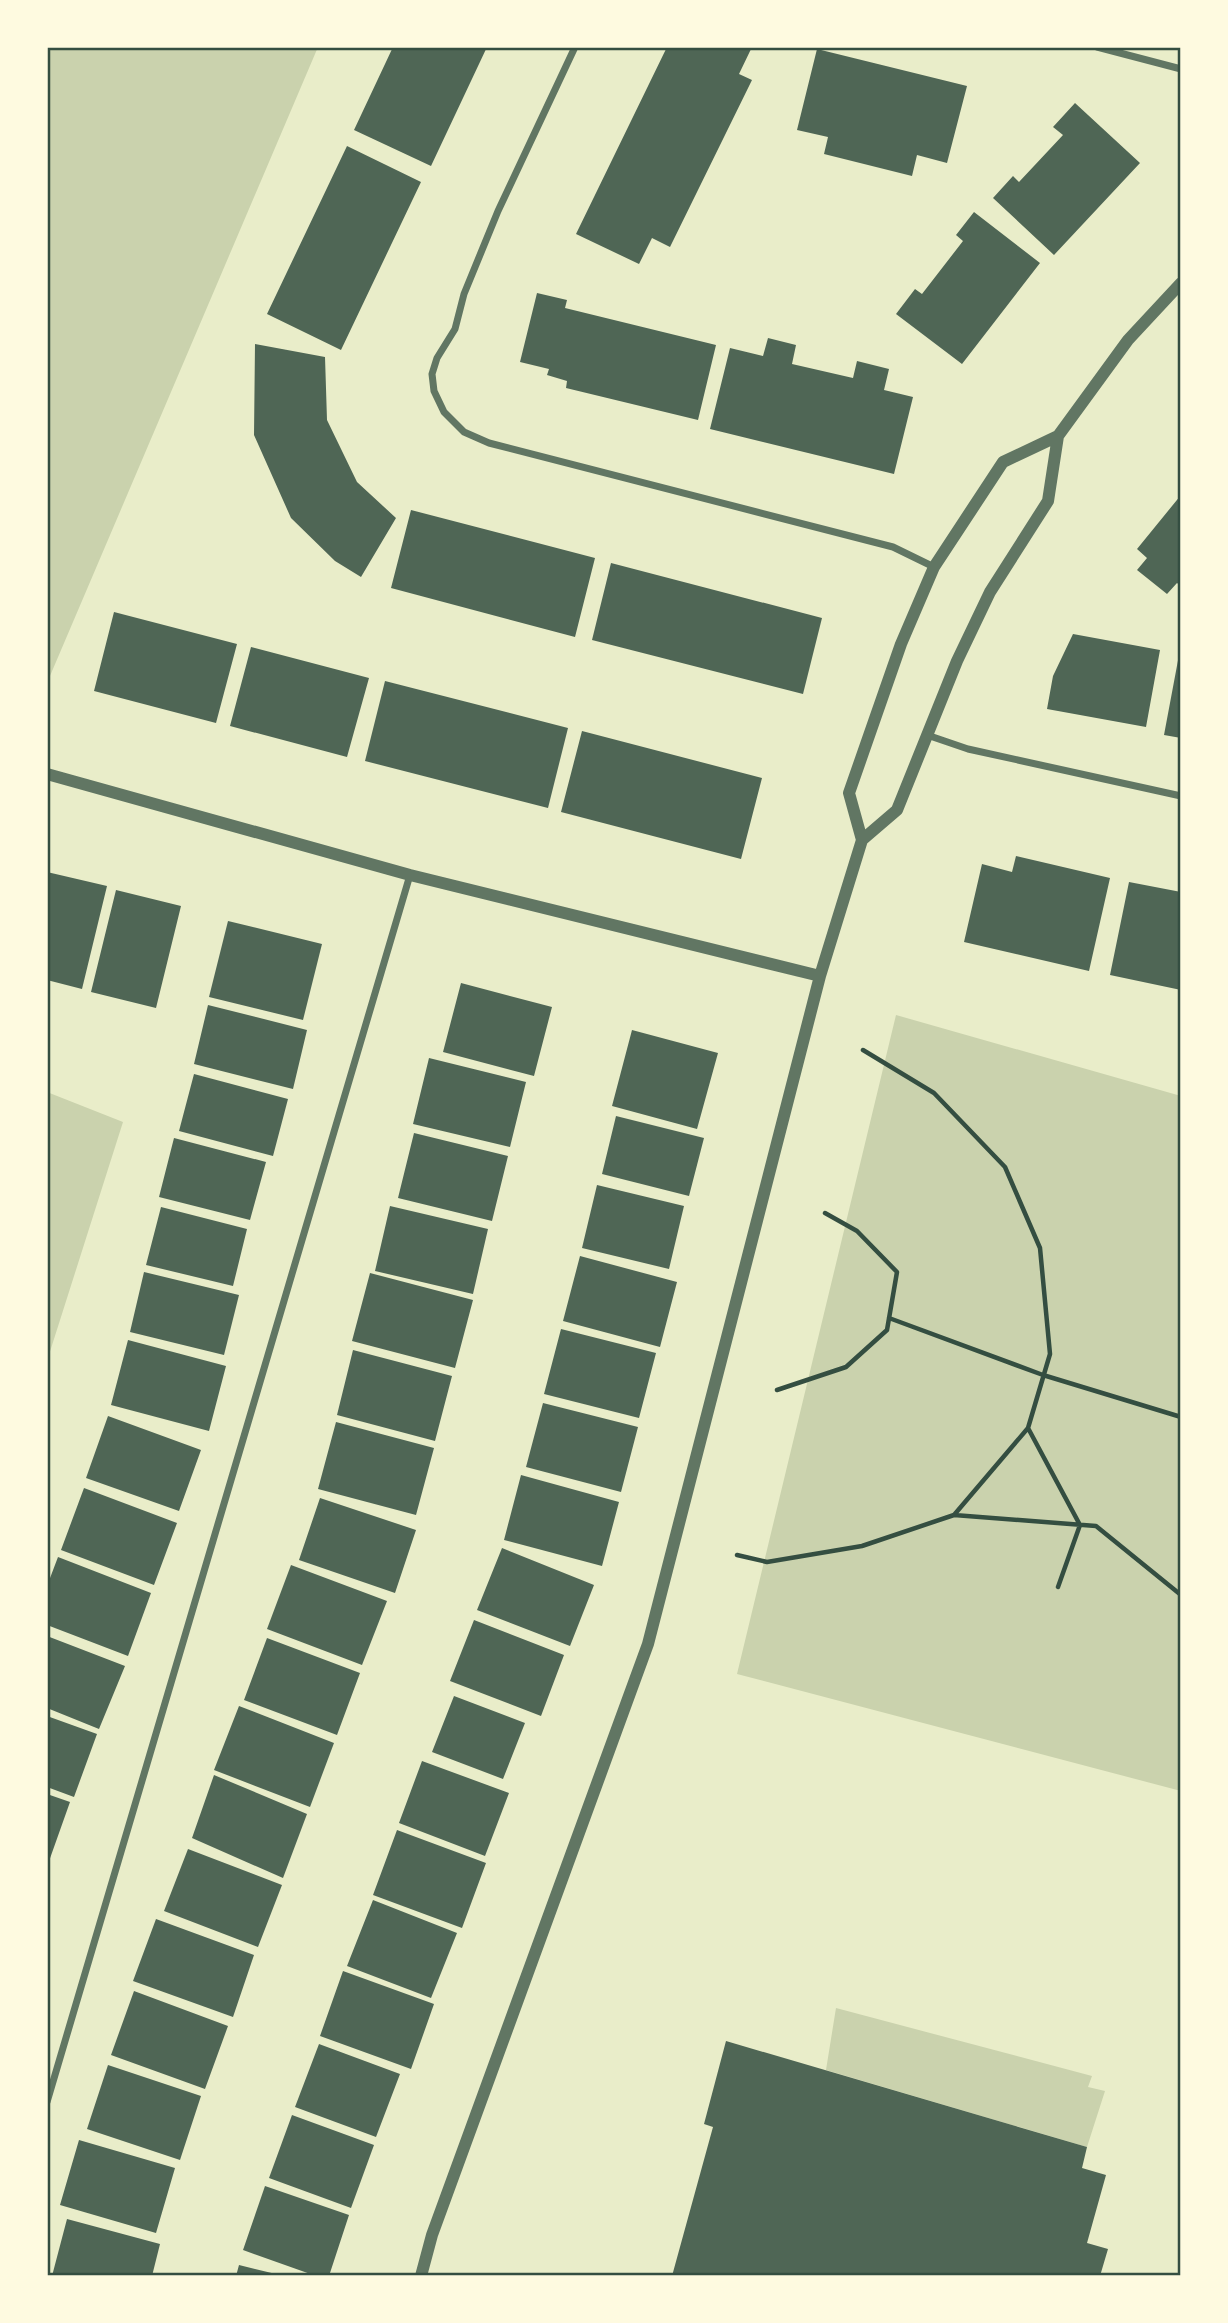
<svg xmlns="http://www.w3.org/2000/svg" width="1228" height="2323" font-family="Commissioner,sans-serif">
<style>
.green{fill:#cad2ad}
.building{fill:#4f6655}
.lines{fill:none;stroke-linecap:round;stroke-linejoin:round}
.path{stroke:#344e41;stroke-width:4.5}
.minor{stroke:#617663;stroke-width:7}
.tertiary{stroke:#617663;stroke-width:12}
.neatline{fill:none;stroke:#344e41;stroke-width:2.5}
</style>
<rect width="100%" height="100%" fill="#e9edc9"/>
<path class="green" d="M47,47H318L47,683Z
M896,1015L1181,1096V1791L737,1674Z
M47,1092L123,1122L47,1361Z
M836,2008L1092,2076L1088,2087L1105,2091L1087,2147L826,2070Z"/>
<path class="building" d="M393,47H487L431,166L354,130Z
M667,47H752L739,74L752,80L670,247L652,238L639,264L576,234Z
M817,49L967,86L947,163L917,155L912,176L824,154L828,137L797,130Z
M1075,103L1140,163L1054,255L993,198L1013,176L1019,182L1063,135L1053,127Z
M347,146L421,182L341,350L267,314Z
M974,212L1040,263L962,364L896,314L915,289L922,294L963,241L956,235Z
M537,293L567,300L565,308L716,345L698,420L566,388L567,381L547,375L549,369L520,362Z
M768,338L796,345L792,364L853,378L857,361L889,369L884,390L913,397L894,474L710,429L730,348L763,356Z
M255,344L325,357L327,420L357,482L396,518L361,577L335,561L291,518L254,435Z
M1181,495V586L1177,583L1167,594L1137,570L1147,558L1137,549Z
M411,510L595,558L575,637L391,588Z
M611,563L822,618L803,694L592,640Z
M114,612L237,644L216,723L94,691Z
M1073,634L1160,650L1146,727L1047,709L1053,676Z
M251,647L369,678L347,757L230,726Z
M1179,655H1181V738L1164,735Z
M385,681L568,728L548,808L365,761Z
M582,731L762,778L741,859L561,812Z
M1016,856L1110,878L1089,971L964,942L982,864L1012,872Z
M47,872L107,886L82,989L47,980Z
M1129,882L1181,892V990L1110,975Z
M116,890L181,906L156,1008L91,992Z
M228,921L322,944L303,1020L209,997Z
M461,983L552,1007L534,1076L443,1052Z
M208,1005L307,1030L293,1089L194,1064Z
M632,1030L718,1053L697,1129L612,1106Z
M429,1058L526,1082L510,1147L413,1124Z
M194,1074L288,1099L273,1156L179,1131Z
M616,1116L704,1138L689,1196L602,1174Z
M414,1133L508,1156L492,1221L398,1198Z
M174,1138L266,1162L250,1220L159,1197Z
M597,1185L684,1206L669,1269L582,1248Z
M390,1206L488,1229L473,1294L375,1271Z
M161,1207L247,1229L233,1286L146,1265Z
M580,1256L677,1282L660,1347L563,1321Z
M144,1272L239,1295L224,1355L130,1332Z
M370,1273L473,1300L455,1368L352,1341Z
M561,1329L656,1353L639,1418L544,1394Z
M128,1340L226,1366L209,1431L111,1405Z
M353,1350L452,1376L435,1441L337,1415Z
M543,1403L638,1427L621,1492L526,1467Z
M108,1416L201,1450L179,1511L86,1478Z
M336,1422L434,1448L416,1515L318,1489Z
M521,1475L619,1502L602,1566L504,1540Z
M84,1488L177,1523L154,1585L61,1550Z
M320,1498L416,1530L395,1593L299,1560Z
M502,1548L594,1585L570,1646L477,1610Z
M58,1557L151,1593L128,1656L47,1625V1586Z
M291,1565L387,1601L362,1665L267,1629Z
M474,1620L564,1655L541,1716L450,1681Z
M47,1636L125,1666L99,1729L47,1708Z
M267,1638L360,1673L337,1735L244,1700Z
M454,1696L525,1723L503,1779L432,1752Z
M239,1706L334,1743L310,1807L214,1770Z
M47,1716L97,1734L74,1797L47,1787Z
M422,1761L509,1793L485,1856L399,1823Z
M214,1775L307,1814L283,1878L192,1838Z
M47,1794L70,1802L48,1864H47Z
M397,1830L486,1863L462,1928L373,1895Z
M188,1849L282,1885L258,1947L164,1911Z
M373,1900L457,1933L431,1998L347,1966Z
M156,1919L254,1955L233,2017L133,1981Z
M343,1971L434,2004L411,2069L320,2036Z
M134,1991L228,2026L205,2089L111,2055Z
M726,2041L1087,2147L1082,2168L1106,2175L1087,2243L1108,2249L1100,2276H672L713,2127L704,2124Z
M319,2044L400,2074L376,2137L295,2107Z
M108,2065L201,2096L180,2160L87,2129Z
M292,2115L374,2145L351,2208L269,2178Z
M79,2140L175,2168L156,2233L60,2205Z
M265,2186L349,2215L329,2276H316L243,2250Z
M67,2219L160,2244L152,2276H52Z
M239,2265L280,2275V2276H236Z"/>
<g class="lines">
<path class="path" d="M863,1050L934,1093L1005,1167L1040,1248L1050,1354L1028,1428L954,1515
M889,1318L1043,1375L1181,1417
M777,1390L846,1367L887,1330L897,1272L857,1231L825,1213
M1028,1428L1080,1525L1058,1587
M737,1555L767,1562L862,1546L954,1515L1096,1526L1181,1595"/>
<path class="minor" d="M575,47L498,211L464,294L455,329L437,358L432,374L434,391L444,412L464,432L489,443L893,547L934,567
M1097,47L1181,69
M927,735L968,749L1181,796
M47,2102L410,875"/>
<path class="tertiary" d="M47,774L410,875L820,976
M862,840L849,793L901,644L934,567L1003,462L1058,436
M421,2276L432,2235L648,1644L820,976L862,840L897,810L957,661L990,592L1048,501L1058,436L1128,340L1181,283"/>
</g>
<rect width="1228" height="2323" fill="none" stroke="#fefae0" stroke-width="98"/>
<rect x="49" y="49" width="1130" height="2225" class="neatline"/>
</svg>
